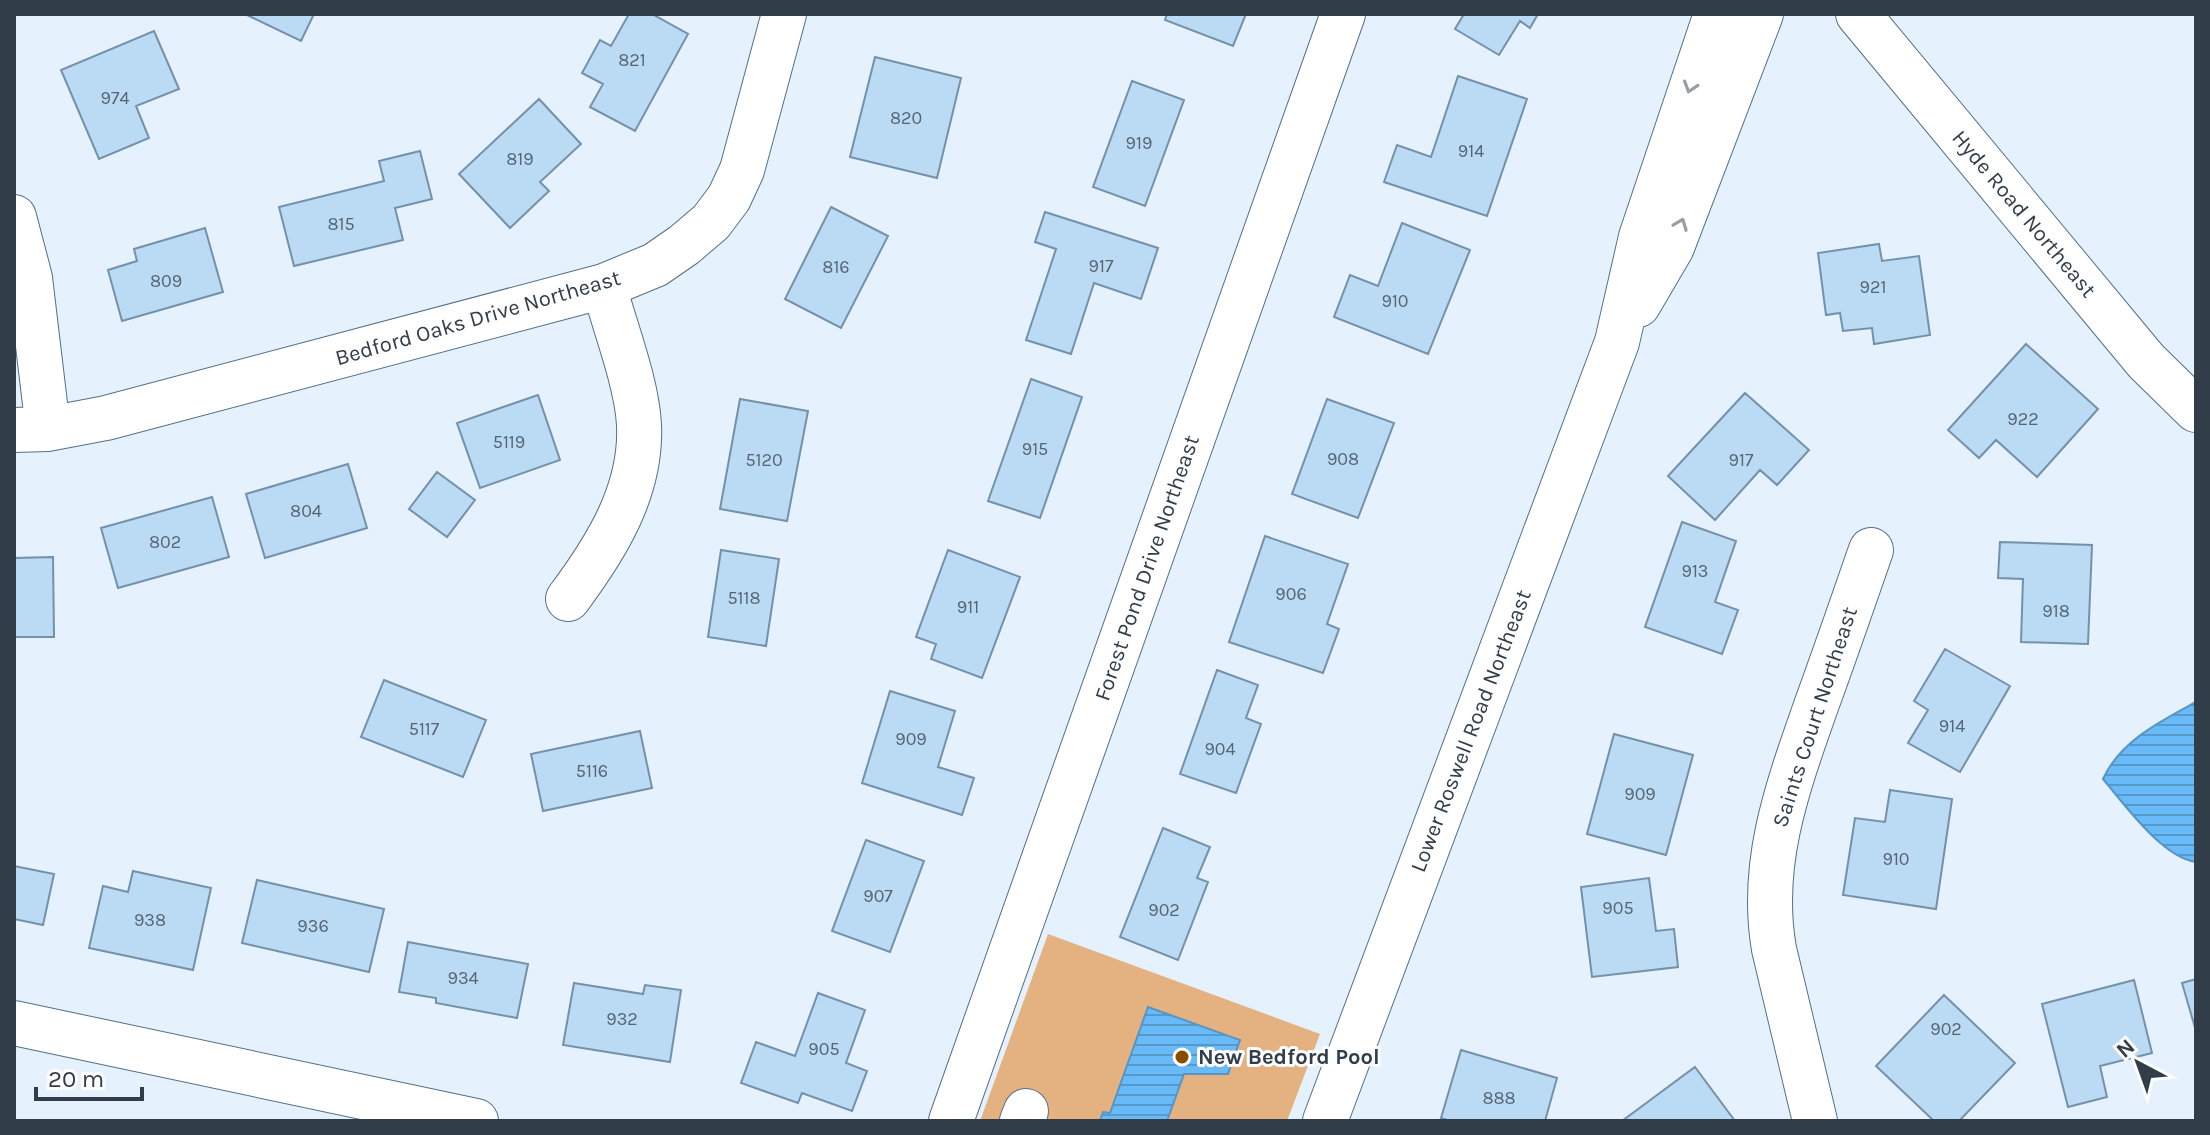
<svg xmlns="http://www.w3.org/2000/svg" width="2210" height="1135" font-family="Karla,sans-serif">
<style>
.park{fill:#e4b280}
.water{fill:url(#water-rules);stroke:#5895c4;stroke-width:2}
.building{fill:#bbdaf4;stroke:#7491aa;stroke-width:2}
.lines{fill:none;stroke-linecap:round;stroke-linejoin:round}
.minor-casing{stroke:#537087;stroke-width:46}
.minor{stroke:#fff;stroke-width:44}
.oneway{stroke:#989ea4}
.poi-dot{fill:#864f00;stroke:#fdfdfd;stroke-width:3}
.labels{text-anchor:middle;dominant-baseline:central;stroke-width:6;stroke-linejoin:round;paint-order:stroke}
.number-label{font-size:18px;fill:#546574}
.street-label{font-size:22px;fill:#313e49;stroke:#fdfdfd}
.poi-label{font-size:22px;font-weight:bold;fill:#313e49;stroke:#fdfdfd;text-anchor:start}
</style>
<defs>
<pattern id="water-rules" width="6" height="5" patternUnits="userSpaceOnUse" patternTransform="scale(2)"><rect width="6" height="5" fill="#68baf8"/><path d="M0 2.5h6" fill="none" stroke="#5699cb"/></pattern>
</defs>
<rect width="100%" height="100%" fill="#e5f2fd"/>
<path class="park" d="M1048,934L1320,1034L1287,1121H980Z"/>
<path class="water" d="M2196,702V862C2162,857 2125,805 2103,779C2120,741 2161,721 2196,702Z
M1148,1007L1240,1040L1228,1074H1184L1167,1121H1100L1103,1112L1110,1113Z"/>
<path class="building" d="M245,14H314L301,41Z
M629,14H652L688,34L635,131L590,107L603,84L582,73L600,40L611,46Z
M1167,14H1246L1233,46L1165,20Z
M1464,14H1538L1530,28L1520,21L1499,55L1455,29Z
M154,31L179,89L136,106L149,138L99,159L61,70Z
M875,57L961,78L937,178L850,157Z
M1458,76L1527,99L1487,216L1384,182L1397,145L1431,157Z
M1132,81L1184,100L1145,206L1093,187Z
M539,99L581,144L540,182L549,191L510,228L459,174Z
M420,151L432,199L395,208L403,240L294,266L279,207L384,181L379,161Z
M831,207L888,236L841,328L785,299Z
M1045,212L1158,248L1141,299L1094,283L1071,354L1026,340L1056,249L1035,242Z
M1402,223L1470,250L1428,354L1334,317L1350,275L1378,286Z
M205,228L223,292L122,321L108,270L137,261L134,249Z
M1879,244L1882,261L1919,256L1930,335L1874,344L1872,328L1843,331L1840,313L1826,315L1818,253Z
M2026,344L2098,409L2037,477L1996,440L1979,458L1948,430Z
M1031,379L1082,397L1040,518L988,501Z
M1745,393L1809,450L1777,485L1760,470L1715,520L1668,476Z
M538,395L560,460L480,488L457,423Z
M740,399L808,411L787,521L720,509Z
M1327,399L1394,423L1358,518L1292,494Z
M348,464L367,528L265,558L246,494Z
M437,472L475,500L447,537L409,509Z
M212,497L229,557L118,588L101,528Z
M1682,522L1736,541L1715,602L1738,610L1722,654L1645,627Z
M1265,536L1348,564L1327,624L1339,629L1323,673L1229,642Z
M2000,542L2092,545L2088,644L2021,642L2023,579L1998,578Z
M721,550L779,559L766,646L708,637Z
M948,550L1020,577L982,678L931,659L936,644L916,637Z
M53,557L54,637H14V558Z
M1945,649L2010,686L1960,772L1908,743L1928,710L1914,701Z
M1217,670L1258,685L1246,718L1261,724L1236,793L1180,774Z
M384,680L486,720L463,777L361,737Z
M890,691L955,711L938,767L974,778L962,815L862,783Z
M640,731L652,788L543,811L531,754Z
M1614,734L1693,755L1666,855L1587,834Z
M1890,790L1952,799L1936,909L1843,895L1855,818L1885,822Z
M1163,828L1210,847L1197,878L1208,882L1178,960L1120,937Z
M866,840L924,861L890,952L832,931Z
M14,866L54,874L43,925L14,919Z
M133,871L211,888L193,970L89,948L103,886L128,892Z
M1649,878L1656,931L1674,929L1678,967L1592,977L1581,887Z
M257,880L384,909L369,972L242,943Z
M408,942L528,964L517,1018L436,1003V998L399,992Z
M2196,979V1031L2182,983Z
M2134,980L2152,1053L2100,1066L2107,1097L2068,1107L2042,1004Z
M574,983L643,994L645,985L681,990L670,1062L563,1045Z
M818,993L865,1010L846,1063L867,1071L852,1111L802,1093L798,1103L741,1083L756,1042L795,1056Z
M1944,995L2015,1063L1959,1121H1934L1876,1066Z
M1461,1050L1557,1078L1545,1121H1450L1441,1118Z
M1695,1067L1735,1121H1622Z"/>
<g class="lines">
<defs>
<path id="minor" d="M1858,14L2146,361L2196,410
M14,217L30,278L48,429
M1638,305L1672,247L1761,14
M14,430L48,429L106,418L604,286L655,265L684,245L711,222L729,198L742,170L784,14
M568,599C606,548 642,491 639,425C637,383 615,328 604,286
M14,1023L476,1121
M951,1121L1343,14
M1022,1121L1026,1111
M1325,1121L1617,342L1641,237L1716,14
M1815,1121L1774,949C1759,863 1788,786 1816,706C1835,654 1853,602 1871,550"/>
</defs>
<use href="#minor" class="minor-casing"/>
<use href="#minor" class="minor"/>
</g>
<defs><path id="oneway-chevron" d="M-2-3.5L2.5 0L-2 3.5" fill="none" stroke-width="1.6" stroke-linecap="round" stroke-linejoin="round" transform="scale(2)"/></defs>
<g class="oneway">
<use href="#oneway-chevron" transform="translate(1690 87) rotate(108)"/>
<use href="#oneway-chevron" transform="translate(1681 224) rotate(-69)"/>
</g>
<circle class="poi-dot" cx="1182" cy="1057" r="8"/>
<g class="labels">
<g class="number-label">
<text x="632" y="60">821</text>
<text x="115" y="98">974</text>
<text x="906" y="118">820</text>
<text x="1139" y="143">919</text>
<text x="1471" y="151">914</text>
<text x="520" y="159">819</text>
<text x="341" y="224">815</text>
<text x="1101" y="266">917</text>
<text x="836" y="267">816</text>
<text x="166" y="281">809</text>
<text x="1873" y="287">921</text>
<text x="1395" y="301">910</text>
<text x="2023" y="419">922</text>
<text x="509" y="442">5119</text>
<text x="1035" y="449">915</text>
<text x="1343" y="459">908</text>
<text x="764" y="460">5120</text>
<text x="1741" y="460">917</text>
<text x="306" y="511">804</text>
<text x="165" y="542">802</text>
<text x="1695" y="571">913</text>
<text x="1291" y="594">906</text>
<text x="744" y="598">5118</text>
<text x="968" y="607">911</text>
<text x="2056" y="611">918</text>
<text x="1952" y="726">914</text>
<text x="424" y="729">5117</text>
<text x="911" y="739">909</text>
<text x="1220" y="749">904</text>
<text x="592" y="771">5116</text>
<text x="1640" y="794">909</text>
<text x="1896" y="859">910</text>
<text x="878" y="896">907</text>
<text x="1618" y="908">905</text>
<text x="1164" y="910">902</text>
<text x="150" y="920">938</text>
<text x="313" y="926">936</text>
<text x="463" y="978">934</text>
<text x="622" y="1019">932</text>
<text x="1946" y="1029">902</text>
<text x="824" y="1049">905</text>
<text x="1499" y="1098">888</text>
</g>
<g class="street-label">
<text transform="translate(2024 214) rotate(50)">Hyde Road Northeast</text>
<text transform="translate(478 318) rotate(-16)">Bedford Oaks Drive Northeast</text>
<text transform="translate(1147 568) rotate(-71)">Forest Pond Drive Northeast</text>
<text transform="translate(1815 717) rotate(-72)">Saints Court Northeast</text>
<text transform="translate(1471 731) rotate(-69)">Lower Roswell Road Northeast</text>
</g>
<g class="poi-label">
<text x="1198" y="1057">New Bedford Pool</text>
</g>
</g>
<rect width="2210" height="1135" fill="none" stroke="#313e49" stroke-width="32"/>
<g transform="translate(2138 1063) rotate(319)" stroke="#fdfdfd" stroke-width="6" paint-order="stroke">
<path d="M0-6L14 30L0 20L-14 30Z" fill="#313e49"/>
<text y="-12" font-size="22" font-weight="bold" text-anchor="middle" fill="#313e49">N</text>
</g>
<path d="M36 1087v12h106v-12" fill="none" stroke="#313e49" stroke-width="4"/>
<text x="48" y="1087" font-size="24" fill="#313e49" stroke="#fdfdfd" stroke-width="6" paint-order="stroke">20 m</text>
</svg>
